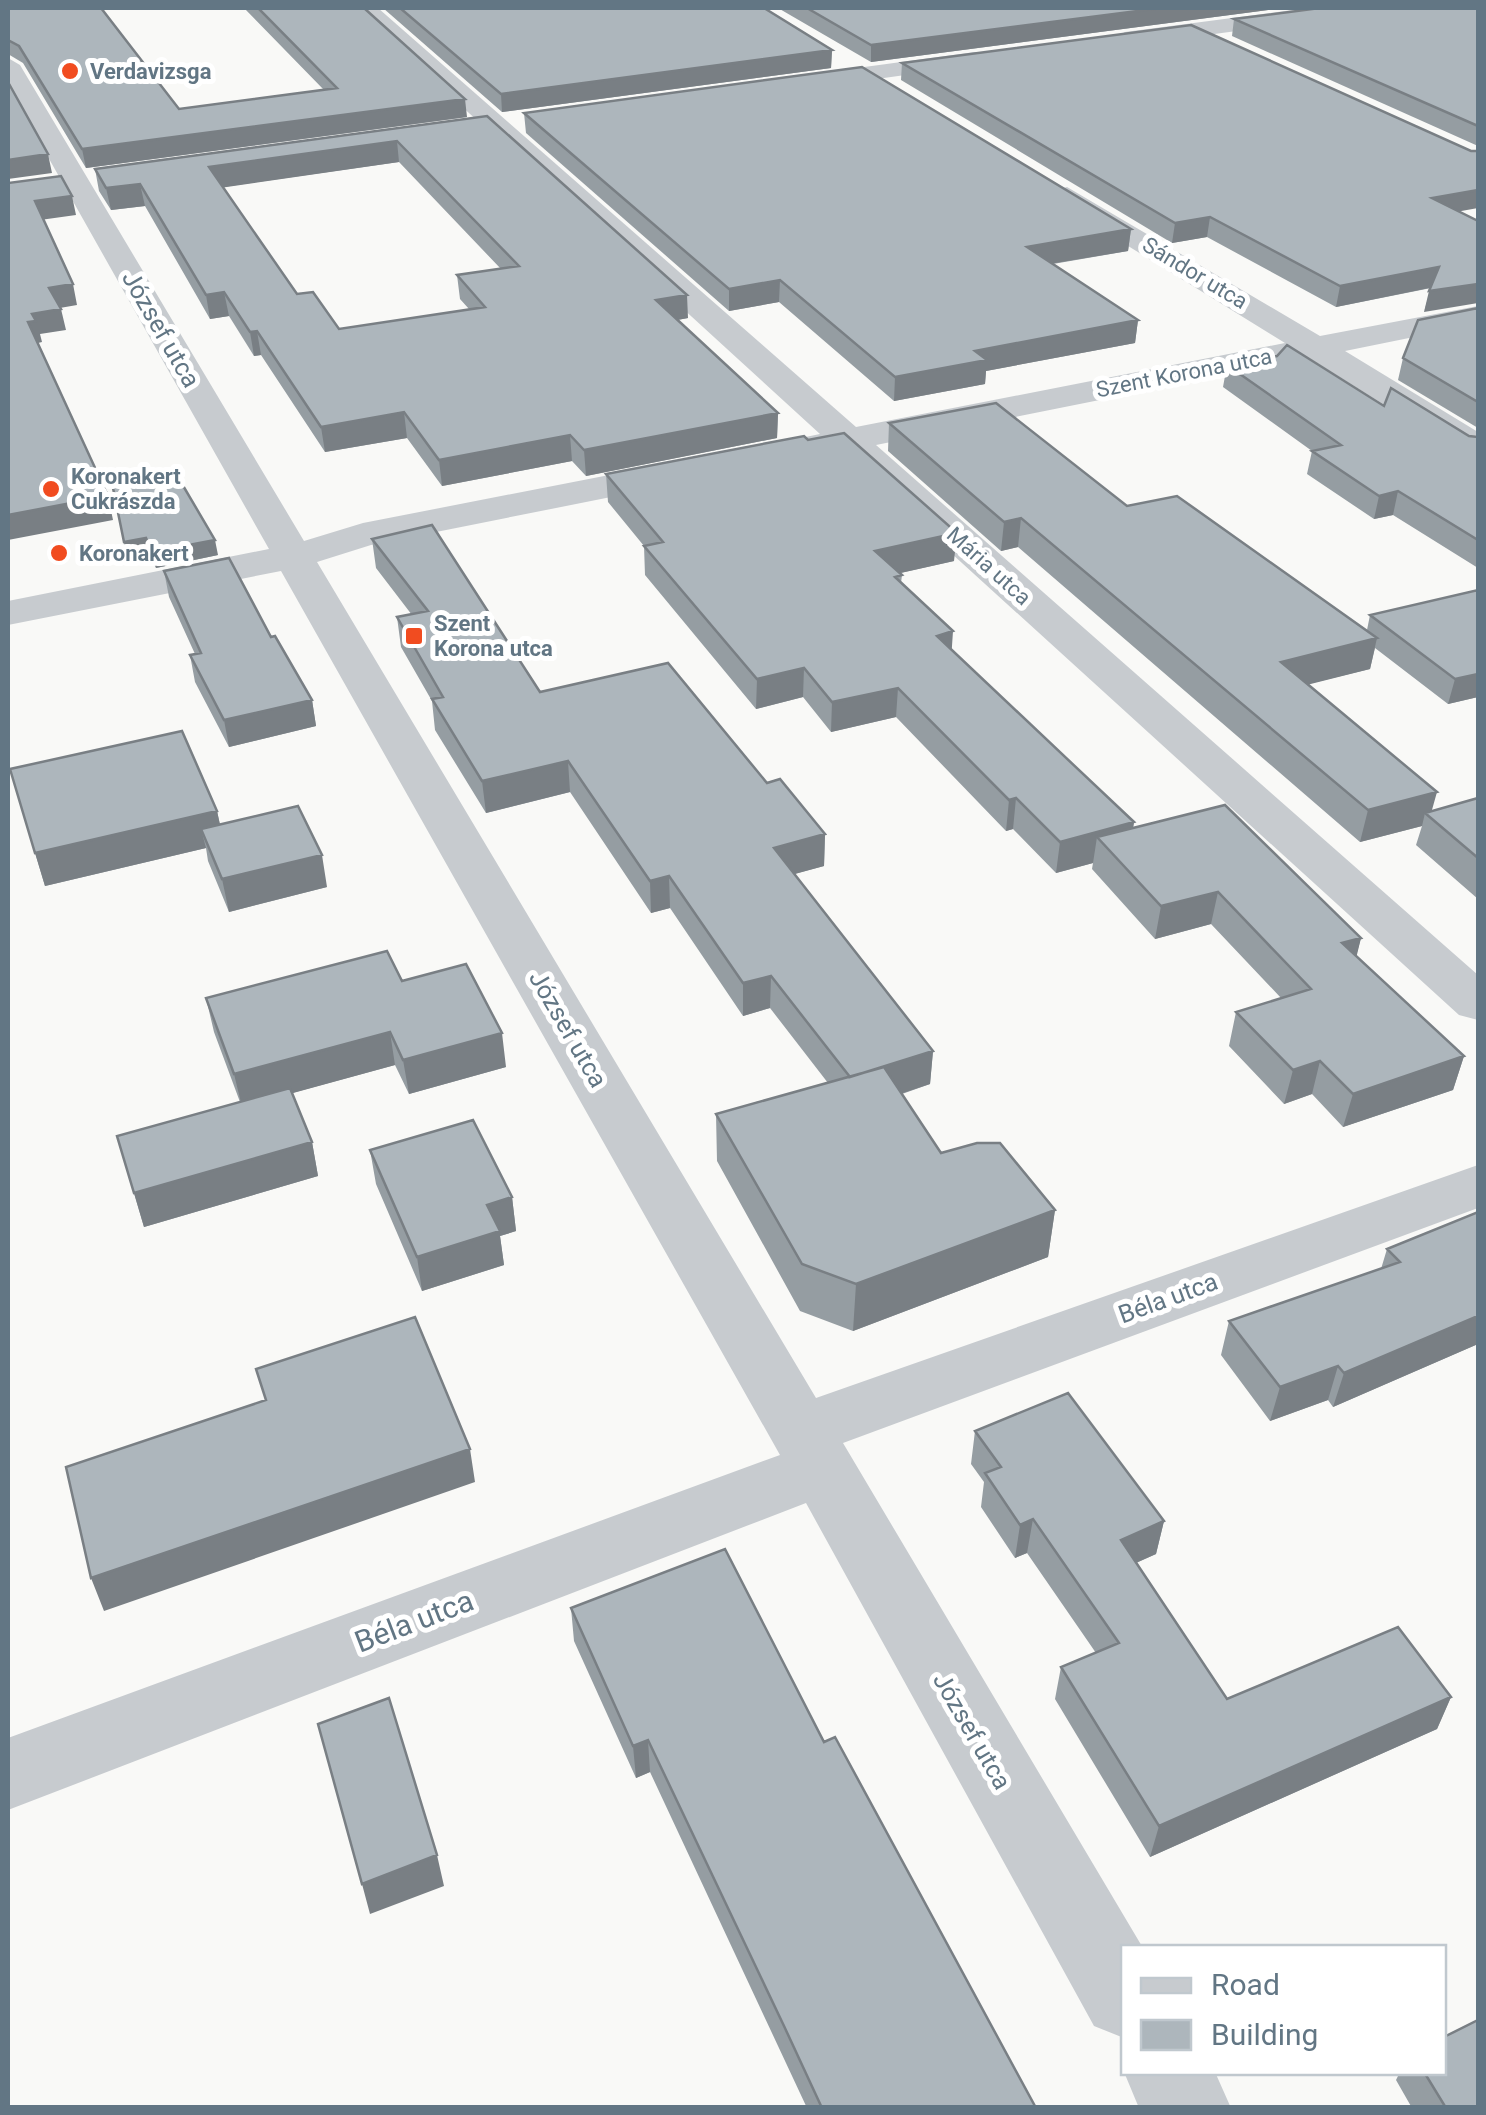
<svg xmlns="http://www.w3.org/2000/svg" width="1486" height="2115" font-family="Roboto,sans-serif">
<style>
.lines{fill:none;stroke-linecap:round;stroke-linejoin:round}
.minor{fill:#c7cbcf;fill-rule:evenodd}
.wall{fill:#959da2;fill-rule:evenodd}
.shaded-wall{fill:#797f84}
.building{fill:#adb6bc;stroke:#797f84;stroke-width:2.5;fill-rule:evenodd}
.poi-dot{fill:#f14c20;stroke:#fff;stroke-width:4}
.labels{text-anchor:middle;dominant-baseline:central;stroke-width:10;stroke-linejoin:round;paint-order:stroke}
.far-poi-label{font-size:22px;font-weight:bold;fill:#627684;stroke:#fff;text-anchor:start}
.far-street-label{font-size:22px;fill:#627684;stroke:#fff}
.street-label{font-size:25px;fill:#627684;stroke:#fff}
.near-street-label{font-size:30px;fill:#627684;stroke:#fff}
</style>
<rect width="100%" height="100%" fill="#f9f9f7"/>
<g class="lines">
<path class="minor" d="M354,8H378L856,427L1285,343L1057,202L1053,196L1057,190L1067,187L1320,336L1478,306V324L1345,351L1478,432V458L1465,455L1309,358L876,445L1478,975V1020L1459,1015L840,452L780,464L767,461L762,453L767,445L820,434Z
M1308,8H1366L1355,15L1125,46L1113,39L1125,32Z
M975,52L984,54L987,59L984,64L798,90L786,83L798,76Z
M8,58L20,65L304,541L363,523L681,461L694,464L699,472L694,480L681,483L371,545L317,562L816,1398L1478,1165V1208L843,1443L1143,1948H1124V2038L1094,2026L806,1503L8,1810V1738L780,1455L281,571L8,625V601L269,549L8,86Z
M1124,2072H1215L1231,2108H1139Z"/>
</g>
<path class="wall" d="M8,8L179,109L324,90L244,8H364L467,117L86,168L23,63L8,54Z
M383,8H764L832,50L831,68L502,112Z
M778,8H1283L871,62Z
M1478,8V146L1232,36L1234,19Z
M902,63L1471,151L1460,212L1424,312L1431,288L1336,307L1207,237L1172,243L901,80Z
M524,113L1131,229L1128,251L1053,264L1138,320L1135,343L986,371L985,384L894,401L779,302L729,311L526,133Z
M487,116L688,318L677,320L778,413L777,438L586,476L572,461L442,486L407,438L325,452L261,355L254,356L229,316L210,319L145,206L111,210L99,191L95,169ZM399,162L501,269L457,275L460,299L469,309L339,329L297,294L223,187Z
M1478,308V428L1398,380L1403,358Z
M1227,365L1384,406L1469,436L1478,437V568L1393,515L1374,519L1307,474L1312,451L1223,387Z
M889,423L1127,506L1367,630L1370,615L1478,590V697L1448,704L1375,648L1370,669L1308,684L1432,811L1478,798V899L1416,845L1422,826L1360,842L1018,547L1001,551L888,451Z
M606,474L954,561L900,573L902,575L901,583L952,650L1134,822L1133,828L1361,938L1356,956L1464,1056L1453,1090L1343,1127L1312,1094L1284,1104L1229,1046L1236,1012L1281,998L1211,924L1155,939L1092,869L1093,863L1056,873L1013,829L1006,831L896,717L831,732L803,697L756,709L645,575L644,546L608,502Z
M112,483L218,555L156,568L149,553L127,557Z
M372,539L540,692L767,783L825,834L824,866L794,874L933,1051L930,1084L902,1094L941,1153L1055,1210L1048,1257L853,1331L800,1311L717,1161L716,1114L828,1083L770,1008L743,1016L670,908L651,913L570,792L486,813L435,730L432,701L401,647L397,617L412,615L376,568Z
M164,571L271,637L312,700L316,726L229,747L195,682L190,655L195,654L169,597Z
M10,769L217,811L220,825L327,887L229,912L208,861L206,848L45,886Z
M402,981L506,1067L409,1094L395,1065L292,1093L312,1142L318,1176L144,1227L117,1136L240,1102L214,1032L206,998Z
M370,1150L512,1197L516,1231L500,1236L504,1265L422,1291L376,1184Z
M1478,1212V1344L1333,1407L1328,1400L1270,1421L1221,1355L1229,1321L1381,1269L1387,1249Z
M975,1431L1164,1521L1156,1554L1136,1563L1227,1699L1451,1697L1437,1729L1150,1857L1055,1699L1061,1667L1096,1653L1027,1553L1015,1558L981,1507L984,1482L971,1464Z
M571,1608L824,1742L1036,2108H807L650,1772L636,1778L574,1641Z
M1400,2072H1444L1478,2108H1412L1396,2080Z"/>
<path class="shaded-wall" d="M1161,8H1283L871,62V45Z
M832,50L831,68L502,112L501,94Z
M465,99L467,117L86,168L82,149Z
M397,141L399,162L213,189L209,167Z
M48,154L52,173L8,179V160Z
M140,184L145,206L111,210L106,188Z
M1478,190V208L1428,217L1432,198Z
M72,196L76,215L40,220L35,201Z
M1210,217L1207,237L1172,243L1175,223Z
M1131,229L1128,251L1025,268L1027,247Z
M1439,267L1434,287L1336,307L1340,286Z
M780,280L779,302L729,311V289Z
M73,284L77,305L54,309L49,288Z
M1478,284V303L1424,312L1429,291Z
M224,292L229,316L210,319L206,295Z
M687,295L688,318L656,324V300Z
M61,309L66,330L40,334L42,342L34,344L28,322L32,314Z
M1138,320L1135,343L986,371L985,384L894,401L895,377L975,351Z
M257,331L261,355L254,356L250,332Z
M404,412L407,438L325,452L321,427Z
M778,413L777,438L586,476L584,450Z
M570,435L572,461L442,486L439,460Z
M1398,491L1393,515L1374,519L1379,496Z
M108,496L113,520L8,540V515Z
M1021,518L1018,547L1001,551L1004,522Z
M957,533L954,561L874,579L875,551Z
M146,538L149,553L127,557L124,542Z
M215,540L218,555L156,568L152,552Z
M953,631L951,661L937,636Z
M1377,638L1370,669L1275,693L1281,662Z
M804,668L803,697L756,709L757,679Z
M1478,674V697L1448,704L1455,679Z
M898,688L896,717L831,732L832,702Z
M312,700L316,726L229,747L224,720Z
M568,761L570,792L486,813L482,781Z
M1437,792L1430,817L1425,813L1422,826L1360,842L1368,810Z
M1016,798L1013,829L1006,831L1009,800Z
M217,811L224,843L201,829L206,848L45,886L35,853Z
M1134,822L1129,853L1097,837L1093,863L1056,873L1060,842Z
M825,834L824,866L773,880L774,848Z
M322,855L327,887L229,912L222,879Z
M669,876L670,908L651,913L650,881Z
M1218,892L1211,924L1155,939L1161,906Z
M1361,938L1353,971L1342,943Z
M771,976L770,1008L743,1016V983Z
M390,1032L395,1065L242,1107L234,1074Z
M502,1033L506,1067L409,1094L403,1060Z
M933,1051L930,1084L849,1111L851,1078Z
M1464,1056L1453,1090L1343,1127L1353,1094Z
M1320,1061L1312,1094L1284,1104L1293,1070Z
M312,1142L318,1176L144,1227L134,1193Z
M512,1197L516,1231L500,1236L504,1265L422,1291L417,1257L487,1205Z
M1055,1210L1048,1257L853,1331L856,1284Z
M1478,1316V1344L1333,1407L1344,1373Z
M1338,1366L1328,1400L1270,1421L1280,1387Z
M470,1449L475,1482L104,1611L91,1578Z
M1033,1519L1027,1553L1015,1558L1020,1525Z
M1164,1521L1156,1554L1113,1573L1121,1540Z
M1451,1697L1437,1729L1150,1857L1159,1826Z
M648,1740L650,1772L636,1778L633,1746Z
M437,1855L444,1886L370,1914L362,1884Z"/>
<path class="building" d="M8,8H101L179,109L337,88L258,8H364L465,99L82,149L19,46L8,40Z
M400,8H764L832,50L501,94Z
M807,8H1161L871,45Z
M1320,8H1478V126L1234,19Z
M1191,25L1471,151H1478V190L1432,198L1478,221V284L1429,291L1439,267L1340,286L1210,217L1175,223L902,63Z
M862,67L1131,229L1027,247L1138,320L975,351L987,360L895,377L780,280L729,289L524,113Z
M8,82L48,154L8,160Z
M487,116L687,295L656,300L778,413L584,450L570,435L439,460L404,412L321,427L257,331L250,332L224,292L206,295L140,184L106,188L95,169ZM397,141L519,266L457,275L485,307L339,329L313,292L297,294L209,167Z
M61,176L72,196L35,201L73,284L49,288L61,309L32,314L36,321L28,322L108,496L8,515V183Z
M1478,308V402L1403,358L1418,320Z
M1287,345L1384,406L1391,388L1469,436L1478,437V540L1398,491L1379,496L1312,451L1341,445L1227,365L1277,356Z
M996,403L1127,506L1177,496L1377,638L1281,662L1437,792L1368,810L1021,518L1004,522L889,423Z
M844,433L957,533L875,551L902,575L895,577L953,631L937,636L1134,822L1060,842L1016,798L1009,800L898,688L832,702L804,668L757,679L644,546L663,542L606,474L804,436L808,440Z
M175,472L215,540L152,552L146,538L124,542L112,483Z
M432,525L540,692L668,663L767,783L780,779L825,834L774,848L933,1051L850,1077L771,976L743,983L669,876L650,881L568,761L482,781L432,699L443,697L397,617L428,611L372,539Z
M229,558L271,637L275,636L312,700L224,720L190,655L201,653L164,571Z
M1478,590V674L1455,679L1370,615Z
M182,731L217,811L35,853L10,769Z
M1478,798V858L1425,813Z
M1225,805L1361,938L1342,943L1464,1056L1353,1094L1320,1061L1293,1070L1236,1012L1311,989L1218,892L1161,906L1097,837Z
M298,806L322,855L222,879L201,829Z
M387,951L402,981L466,964L502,1033L403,1060L390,1032L234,1074L206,998Z
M884,1067L941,1153L977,1143H1000L1055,1210L856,1284L802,1264L716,1114Z
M290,1088L312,1142L134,1193L117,1136Z
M473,1120L512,1197L487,1205L500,1231L417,1257L370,1150Z
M1478,1212V1316L1344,1373L1338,1366L1280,1387L1229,1321L1400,1262L1387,1249Z
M415,1317L470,1449L91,1578L66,1467L266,1400L256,1369Z
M1068,1393L1164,1521L1121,1540L1227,1699L1398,1627L1451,1697L1159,1826L1061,1667L1119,1643L1033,1519L1020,1525L985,1473L1001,1467L975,1431Z
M725,1549L824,1742L835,1737L1036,2108H822L784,2026L648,1740L633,1746L571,1608Z
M389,1698L437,1855L362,1884L318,1724Z
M1478,2020V2108H1446L1424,2072H1444V2037Z"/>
<g class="poi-dot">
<circle cx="70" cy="71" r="10"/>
<circle cx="51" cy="489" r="10"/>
<circle cx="59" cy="553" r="10"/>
<rect x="404" y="626" width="20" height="20" rx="5"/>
</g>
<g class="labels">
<g class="far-poi-label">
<text x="90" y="71">Verdavizsga</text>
<text x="71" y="476">Koronakert<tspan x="71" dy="25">Cukrászda</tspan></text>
<text x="79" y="553">Koronakert</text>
<text x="434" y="623">Szent<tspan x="434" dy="25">Korona utca</tspan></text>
</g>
<g class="far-street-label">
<text transform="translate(1195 273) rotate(31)">Sándor utca</text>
<text transform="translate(1184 373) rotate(-11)">Szent Korona utca</text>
<text transform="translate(989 566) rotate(42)">Mária utca</text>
</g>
<g class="street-label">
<text transform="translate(161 329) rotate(60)">József utca</text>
<text transform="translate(568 1029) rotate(60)">József utca</text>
<text transform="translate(1168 1298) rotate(-20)">Béla utca</text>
<text transform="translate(972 1731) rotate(60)">József utca</text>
</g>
<g class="near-street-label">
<text transform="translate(414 1621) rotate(-21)">Béla utca</text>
</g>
</g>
<rect width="1486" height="2115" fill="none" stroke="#627684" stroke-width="20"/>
<rect x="1121" y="1945" width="325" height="130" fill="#ffffff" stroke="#c0c8ce" stroke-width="2.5"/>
<rect x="1141" y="1978" width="50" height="15" fill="#c7cbcf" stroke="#c0c8ce" stroke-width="2.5"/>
<text x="1211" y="1995" font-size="30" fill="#627684">Road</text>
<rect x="1141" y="2020" width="50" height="30" fill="#adb6bc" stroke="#c0c8ce" stroke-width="2.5"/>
<text x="1211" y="2045" font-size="30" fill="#627684">Building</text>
</svg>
